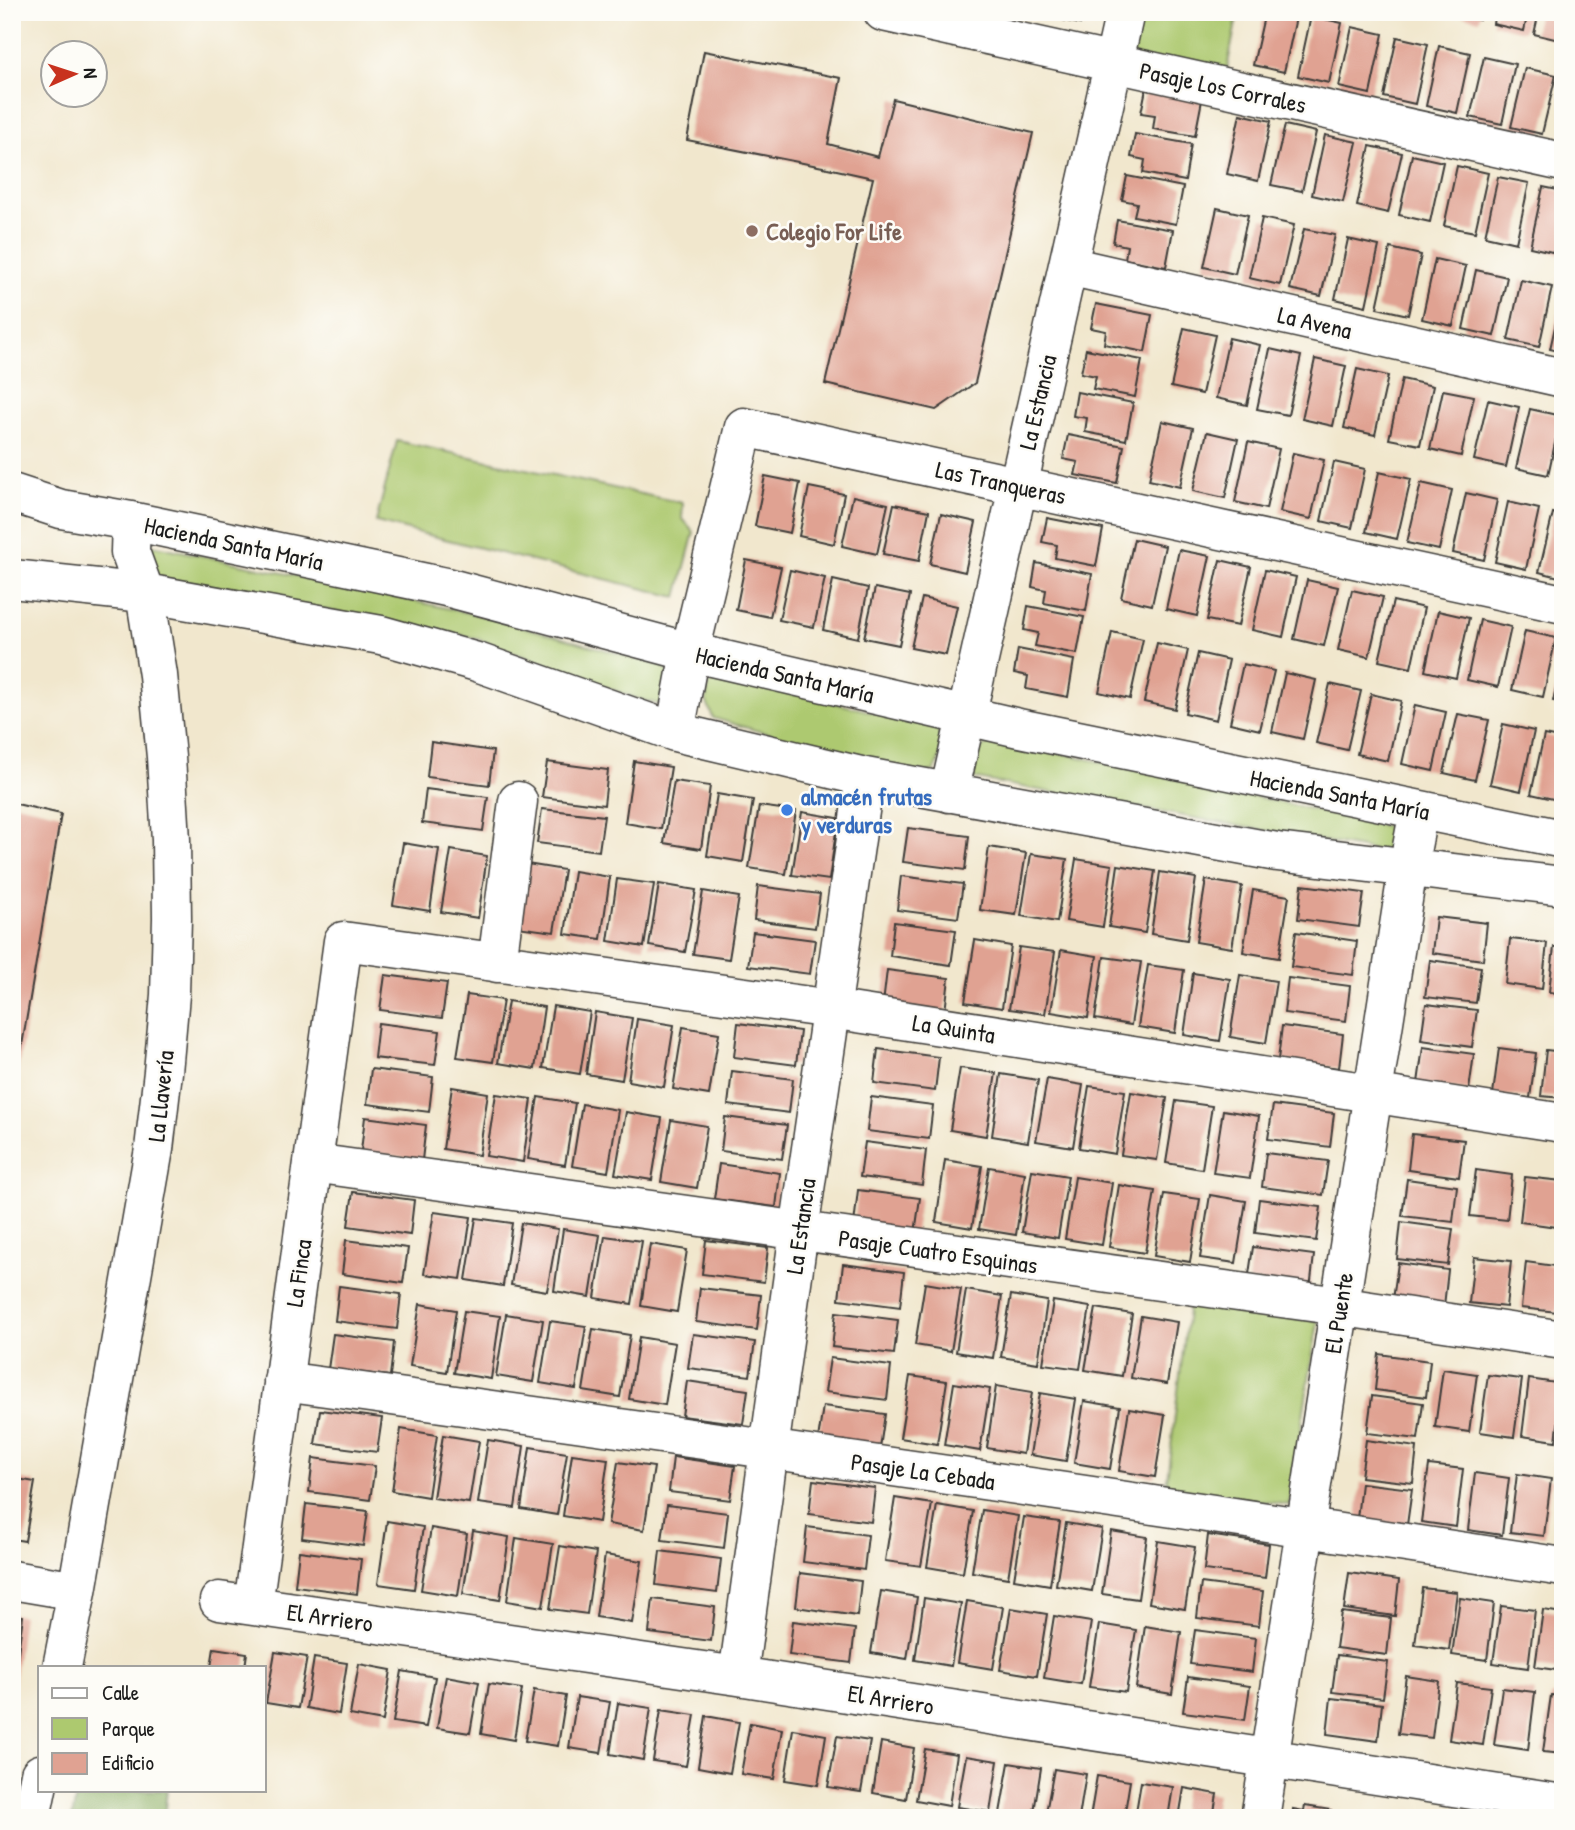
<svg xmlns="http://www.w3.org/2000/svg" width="1575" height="1830" font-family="'Patrick Hand',sans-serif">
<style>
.green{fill:#adc96f;stroke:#647246;stroke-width:2}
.forest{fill:#8aad62;stroke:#53643f;stroke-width:2}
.building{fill:#e0a292}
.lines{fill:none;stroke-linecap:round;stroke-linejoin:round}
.minor-casing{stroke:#3c3a37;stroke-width:41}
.minor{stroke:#fff;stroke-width:38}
.education-dot{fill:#8d6e63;stroke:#fdfcf7;stroke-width:2.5}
.shop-dot{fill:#3f7fe0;stroke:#fdfcf7;stroke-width:2.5}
.labels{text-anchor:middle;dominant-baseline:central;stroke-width:5;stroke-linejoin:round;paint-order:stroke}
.street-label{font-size:24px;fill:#1c1c1c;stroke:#fdfcf7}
.education-label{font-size:24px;font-weight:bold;fill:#785e54;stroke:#fdfcf7;text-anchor:start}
.shop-label{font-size:24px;font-weight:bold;fill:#366cbe;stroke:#fdfcf7;text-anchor:start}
</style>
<rect width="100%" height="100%" fill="#fdfcf7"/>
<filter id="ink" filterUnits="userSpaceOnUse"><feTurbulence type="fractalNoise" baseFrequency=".0143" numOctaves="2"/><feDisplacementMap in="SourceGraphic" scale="14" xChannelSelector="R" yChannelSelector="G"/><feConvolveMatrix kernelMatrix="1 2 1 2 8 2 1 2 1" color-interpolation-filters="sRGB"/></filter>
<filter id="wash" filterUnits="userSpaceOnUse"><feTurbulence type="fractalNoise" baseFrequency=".00686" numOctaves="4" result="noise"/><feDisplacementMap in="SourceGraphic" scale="28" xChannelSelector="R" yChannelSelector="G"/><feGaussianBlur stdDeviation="1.57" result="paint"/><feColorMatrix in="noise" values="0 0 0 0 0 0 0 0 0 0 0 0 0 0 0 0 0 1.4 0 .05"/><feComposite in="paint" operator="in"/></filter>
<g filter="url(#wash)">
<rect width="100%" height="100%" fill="#f1e7cd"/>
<path class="green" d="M1128,12H1238L1224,84L1118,60Z
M397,441L683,503L682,518L694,532L677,597L376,522Z
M152,545L483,616L664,666L673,681V695L657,704L635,698L476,638L152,578L146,555Z
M721,676L936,727C946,746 943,752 934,771L911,775L713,718L706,700L709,684Z
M999,739L1399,829L1395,854L972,778L978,749Z
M1189,1303L1318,1321L1289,1505L1166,1487Z"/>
<path class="forest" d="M77,1790H167L164,1818H72Z"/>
<g id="blocks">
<path class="building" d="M1045,12H1082L1080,24L1045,16Z
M1265,12L1297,13L1284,72L1253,65Z
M1450,12H1481L1479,20Z
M1495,12H1528L1524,31L1493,24Z
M1539,12H1563V41L1534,34Z
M1311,16L1342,23L1329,83L1298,76Z
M1352,27L1383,34L1370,94L1339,87Z
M1397,37L1428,44L1415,104L1384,97Z
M1439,46L1470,53L1457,113L1426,106Z
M704,51L841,78L828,144L878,157L893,99L1033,133L975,383L936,410L825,384L873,178L823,167L687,140Z
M1484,57L1515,64L1502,124L1470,117Z
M1525,68L1556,75L1542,134L1511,127Z
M1146,89L1202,100L1195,136L1153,129L1155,115L1141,113Z
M1240,114L1271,121L1258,181L1227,174Z
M1285,125L1316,132L1302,191L1271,185Z
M1135,134L1191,144L1185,181L1143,173L1145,160L1131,157Z
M1325,135L1357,142L1343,202L1312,195Z
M1370,146L1402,153L1388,213L1357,206Z
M1412,155L1443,162L1430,222L1399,215Z
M1457,166L1488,173L1475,232L1444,226Z
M1127,176L1183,187L1176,224L1134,216L1137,203L1122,200Z
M1498,177L1529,183L1516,243L1485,236Z
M1543,187L1563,191V245L1561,254L1530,247Z
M1217,208L1248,215L1235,274L1204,267Z
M1262,218L1294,225L1280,285L1249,278Z
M1117,220L1173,230L1166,267L1125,259L1127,246L1113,243Z
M1304,229L1335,235L1321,296L1290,289Z
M1348,239L1379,246L1366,306L1335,299Z
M1390,248L1421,255L1408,315L1377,308Z
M1435,259L1466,266L1453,326L1422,319Z
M1476,270L1507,277L1494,336L1463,329Z
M1521,280L1552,287L1539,347L1508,340Z
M1562,296H1563V352L1550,349Z
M1096,304L1152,315L1145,352L1104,344L1106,331L1091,328Z
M1184,328L1215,335L1202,394L1171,387Z
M1229,338L1260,345L1247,405L1216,398Z
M1086,349L1142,360L1135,397L1093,389L1096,376L1081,373Z
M1270,349L1301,356L1288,415L1257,409Z
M1315,359L1346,366L1333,426L1302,419Z
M1357,369L1388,376L1375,435L1344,428Z
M1402,379L1433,386L1420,445L1389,439Z
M1443,390L1474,396L1461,456L1430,449Z
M1077,392L1133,403L1126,440L1085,432L1087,418L1073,416Z
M1488,400L1519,407L1506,467L1474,460Z
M1530,409L1561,416L1548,475L1516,468Z
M1162,421L1193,428L1180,487L1149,480Z
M1207,432L1238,439L1225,498L1193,491Z
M1068,435L1124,446L1117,483L1075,475L1078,462L1063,459Z
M1248,442L1279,449L1266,509L1235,502Z
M1293,453L1324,460L1311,519L1280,512Z
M1334,462L1365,469L1352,528L1321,521Z
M1379,472L1411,479L1397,539L1366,532Z
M765,476L800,483L790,533L755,526Z
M1421,483L1452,490L1439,550L1407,543Z
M809,487L844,494L834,544L799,536Z
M1466,493L1497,500L1484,560L1453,553Z
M853,496L888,504L877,554L842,546Z
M1508,502L1539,509L1526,569L1495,562Z
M894,504L929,511L919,561L883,554Z
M1553,513L1563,515V578L1539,572Z
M941,514L976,522L965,572L930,564Z
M1047,518L1103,529L1096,566L1055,558L1057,545L1042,542Z
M1134,539L1165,546L1152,605L1121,598Z
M1179,550L1210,556L1197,616L1166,609Z
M746,560L781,567L770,617L736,610Z
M1220,560L1251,567L1238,626L1207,620Z
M1036,563L1092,574L1086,611L1044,603L1046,590L1032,587Z
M790,570L825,578L814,627L779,620Z
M1265,570L1296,577L1283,637L1252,630Z
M833,580L868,588L858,638L823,630Z
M1307,580L1338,587L1324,646L1294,639Z
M875,588L910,595L899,645L864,638Z
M1352,590L1383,597L1369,657L1338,650Z
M922,598L957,606L946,655L911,648Z
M1393,601L1424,608L1411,668L1379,661Z
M1028,606L1084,617L1077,654L1035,646L1038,633L1024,630Z
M1438,611L1469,618L1456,678L1425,671Z
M1480,620L1511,627L1498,687L1467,680Z
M1525,631L1556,638L1543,697L1512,690Z
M1112,632L1143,639L1130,699L1099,692Z
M1157,643L1188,650L1175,709L1144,702Z
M1018,649L1074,660L1068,697L1026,689L1028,676L1014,673Z
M1198,653L1229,660L1216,720L1185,713Z
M1562,662H1563V703L1553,701Z
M1243,664L1274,671L1260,730L1230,723Z
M1285,673L1316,680L1303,739L1272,732Z
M1330,684L1361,691L1347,750L1316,743Z
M1371,694L1401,701L1388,761L1357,754Z
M1415,705L1446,712L1433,771L1402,764Z
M1458,714L1489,720L1475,780L1444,773Z
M1503,724L1534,731L1521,791L1490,784Z
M1544,735L1563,739L1562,801L1531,794Z
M431,742L493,751L489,785L427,777Z
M634,761L671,767L661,829L625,823Z
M547,762L608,770L604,805L542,797Z
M674,781L710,786L701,849L664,843Z
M426,789L488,797L483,831L422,823Z
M717,794L753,800L743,862L707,856Z
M12,803L61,814L14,1093H12Z
M759,806L796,811L786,874L749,868Z
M542,809L604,816L599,851L537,843Z
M802,812L838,818L829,880L792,875Z
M908,828L969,836L965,870L903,862Z
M403,843L439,849L430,911L393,905Z
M989,847L1026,853L1016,915L980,910Z
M451,850L487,856L478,918L441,912Z
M1031,854L1067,859L1057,922L1021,916Z
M1076,859L1112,865L1103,927L1066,921Z
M527,864L564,870L554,932L517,927Z
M1118,865L1155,871L1145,933L1109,927Z
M574,871L610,877L601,939L565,934Z
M1160,872L1196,878L1187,940L1151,934Z
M901,876L963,884L958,918L897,910Z
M617,879L654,884L644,947L608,941Z
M1206,880L1242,886L1232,948L1196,942Z
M659,884L696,890L685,952L649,946Z
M1302,885L1364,893L1359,927L1298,919Z
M758,886L820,894L815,928L754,920Z
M1253,890L1289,896L1279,958L1243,952Z
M703,891L739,897L729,959L693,954Z
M1436,917L1487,923L1483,960L1432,953Z
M894,922L956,930L951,965L890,956Z
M753,932L815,940L810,974L748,966Z
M1296,932L1357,941L1353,975L1291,967Z
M1510,939L1547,943L1542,989L1505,984Z
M975,940L1011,946L1002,1008L965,1002Z
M1019,947L1055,952L1045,1014L1009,1009Z
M1554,947L1563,948V994L1549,992Z
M1061,950L1097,956L1088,1018L1051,1012Z
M1104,957L1141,962L1131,1025L1095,1019Z
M1430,960L1481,967L1476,1003L1425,997Z
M1148,965L1184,970L1175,1033L1138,1027Z
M887,970L949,978L945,1012L883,1004Z
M1193,973L1230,979L1220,1041L1184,1035Z
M385,975L447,983L442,1018L380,1010Z
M1240,975L1276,981L1266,1043L1230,1037Z
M1288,978L1350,986L1346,1021L1284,1013Z
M467,995L503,1000L493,1062L457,1057Z
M508,1001L544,1007L535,1069L498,1063Z
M1426,1004L1477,1010L1472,1047L1421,1040Z
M553,1006L590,1012L580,1074L543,1068Z
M595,1012L632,1018L622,1080L586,1074Z
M637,1019L674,1025L664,1087L628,1081Z
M378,1023L440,1031L435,1065L374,1058Z
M738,1023L800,1031L796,1065L734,1057Z
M1282,1026L1343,1034L1339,1068L1278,1060Z
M683,1027L719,1033L709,1095L673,1089Z
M1423,1047L1474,1054L1469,1090L1418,1083Z
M1499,1048L1536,1053L1530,1098L1493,1094Z
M878,1049L939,1057L935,1091L874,1083Z
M1546,1050L1563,1052V1098L1541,1096Z
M960,1068L996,1073L986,1136L950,1130Z
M371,1069L433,1077L429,1112L367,1104Z
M732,1071L793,1079L789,1113L728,1105Z
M1001,1074L1038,1080L1028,1142L992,1136Z
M1047,1079L1083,1085L1073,1147L1036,1141Z
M1089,1086L1125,1091L1115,1154L1079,1148Z
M452,1087L488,1093L479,1155L443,1149Z
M1131,1092L1167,1098L1157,1160L1121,1155Z
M496,1094L532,1099L523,1162L486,1156Z
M538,1097L575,1103L565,1165L528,1159Z
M871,1097L933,1105L929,1139L867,1131Z
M1176,1101L1212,1106L1202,1169L1166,1163Z
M582,1104L618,1110L608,1172L572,1166Z
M1273,1105L1334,1113L1330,1147L1268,1139Z
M1223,1110L1259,1116L1250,1178L1213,1173Z
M626,1112L662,1118L652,1180L615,1174Z
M365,1117L426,1125L422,1160L361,1151Z
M725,1117L787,1125L782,1159L721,1151Z
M671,1120L707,1126L697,1188L661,1182Z
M1412,1134L1464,1140L1459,1177L1408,1170Z
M865,1142L926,1150L922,1185L860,1177Z
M1266,1153L1328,1161L1323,1195L1262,1187Z
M945,1160L982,1166L972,1228L936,1222Z
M719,1164L780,1173L776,1207L714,1199Z
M989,1167L1025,1173L1016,1235L979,1229Z
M1032,1170L1068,1176L1058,1238L1022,1232Z
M1476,1170L1512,1175L1507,1220L1470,1216Z
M1075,1177L1112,1183L1102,1245L1065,1239Z
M1525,1177L1562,1181L1557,1227L1520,1222Z
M1407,1179L1457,1186L1453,1222L1402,1216Z
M1119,1185L1155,1191L1145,1253L1109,1247Z
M858,1190L920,1198L915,1233L854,1224Z
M353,1192L414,1200L410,1235L348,1226Z
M1164,1194L1200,1199L1190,1262L1154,1256Z
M1210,1195L1246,1201L1236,1263L1200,1258Z
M1259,1199L1321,1207L1316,1241L1255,1233Z
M434,1212L471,1217L461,1279L424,1274Z
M476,1218L512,1223L503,1286L466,1280Z
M1401,1222L1453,1229L1448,1265L1397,1259Z
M521,1223L558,1229L547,1291L511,1285Z
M563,1229L600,1235L590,1297L554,1291Z
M605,1236L642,1241L632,1304L595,1298Z
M346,1240L408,1248L403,1283L342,1274Z
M706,1240L768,1248L764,1282L702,1274Z
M650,1244L687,1250L677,1312L641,1306Z
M1253,1247L1314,1255L1310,1289L1248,1281Z
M1474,1257L1511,1261L1506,1307L1469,1303Z
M1526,1262L1562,1267L1557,1312L1521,1308Z
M1398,1263L1448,1270L1444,1306L1393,1300Z
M843,1264L904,1272L900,1307L839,1299Z
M925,1283L961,1289L951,1351L915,1345Z
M339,1286L401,1294L397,1329L335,1321Z
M700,1288L761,1295L757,1330L696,1322Z
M966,1290L1002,1296L993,1358L956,1352Z
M1011,1295L1047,1301L1038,1363L1001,1357Z
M1053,1301L1090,1307L1080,1369L1043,1364Z
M420,1304L456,1310L447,1372L410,1366Z
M1096,1308L1132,1314L1122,1376L1085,1370Z
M464,1311L500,1316L491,1379L454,1373Z
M836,1312L898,1320L894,1354L832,1347Z
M506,1314L543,1320L533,1382L496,1376Z
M1141,1316L1177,1322L1167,1384L1131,1378Z
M550,1321L586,1326L576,1389L540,1383Z
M593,1329L630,1335L620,1397L583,1391Z
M333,1334L394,1342L390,1376L328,1369Z
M693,1334L755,1342L750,1376L688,1368Z
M639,1337L675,1343L665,1405L629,1399Z
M1379,1354L1430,1361L1426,1397L1375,1390Z
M830,1358L891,1366L887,1400L825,1392Z
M1443,1369L1477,1374L1469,1432L1435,1427Z
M1488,1375L1522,1379L1514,1437L1480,1432Z
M910,1376L947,1381L937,1444L900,1438Z
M1529,1379L1563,1384L1556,1441L1522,1436Z
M687,1381L748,1390L743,1424L682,1416Z
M954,1383L990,1389L980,1451L944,1445Z
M996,1386L1032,1392L1023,1454L987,1448Z
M1040,1393L1076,1399L1066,1461L1030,1455Z
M1372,1396L1423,1403L1418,1439L1367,1433Z
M1084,1401L1120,1407L1110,1469L1074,1463Z
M823,1406L885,1414L880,1448L818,1440Z
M1129,1409L1165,1415L1155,1477L1119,1471Z
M320,1410L382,1418L377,1452L315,1444Z
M401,1429L437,1435L428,1497L392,1491Z
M443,1435L479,1441L469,1503L433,1498Z
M488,1440L524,1446L515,1508L478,1503Z
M1366,1440L1417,1447L1413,1483L1361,1477Z
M530,1447L567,1453L557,1515L521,1509Z
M572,1454L608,1459L599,1522L563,1516Z
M673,1457L735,1466L730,1500L669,1492Z
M313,1458L375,1466L370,1500L309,1492Z
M618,1462L654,1467L644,1530L608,1524Z
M1429,1465L1463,1469L1456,1527L1421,1522Z
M1475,1473L1509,1478L1502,1535L1468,1530Z
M1517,1474L1551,1479L1544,1536L1510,1532Z
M12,1478L35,1482L25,1541L12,1539Z
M813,1480L875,1488L871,1522L809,1514Z
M1361,1483L1412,1489L1407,1525L1357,1519Z
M895,1498L932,1504L921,1566L885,1561Z
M306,1504L368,1511L363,1546L302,1538Z
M667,1505L728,1513L724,1548L662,1540Z
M937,1505L973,1511L963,1573L927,1567Z
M982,1510L1018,1516L1008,1578L972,1572Z
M1024,1517L1060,1522L1050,1585L1014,1579Z
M387,1521L423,1527L414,1589L378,1584Z
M1066,1523L1102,1529L1092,1591L1056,1585Z
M807,1527L868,1535L864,1570L803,1562Z
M431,1528L467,1534L458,1596L421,1590Z
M473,1531L509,1537L500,1600L463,1594Z
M1111,1531L1147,1537L1138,1599L1102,1594Z
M1208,1535L1269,1544L1265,1578L1204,1570Z
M516,1538L553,1544L543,1607L507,1601Z
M1158,1541L1195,1547L1185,1609L1149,1603Z
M560,1546L596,1552L587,1614L550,1609Z
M299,1551L361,1559L357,1594L295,1586Z
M660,1551L721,1559L717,1593L656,1585Z
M605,1555L642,1561L632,1623L596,1617Z
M800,1573L861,1581L857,1616L796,1607Z
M1349,1573L1399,1580L1395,1616L1344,1609Z
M1201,1583L1263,1591L1259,1626L1197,1618Z
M1422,1588L1457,1592L1449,1650L1415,1645Z
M881,1591L917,1597L907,1659L871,1653Z
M924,1598L961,1604L951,1666L915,1660Z
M1460,1598L1494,1603L1487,1660L1452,1655Z
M653,1599L715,1607L711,1641L649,1633Z
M967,1601L1003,1607L993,1669L957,1663Z
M1501,1606L1535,1610L1528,1668L1493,1663Z
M1011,1608L1047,1614L1037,1676L1000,1670Z
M1543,1610L1563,1613V1671L1535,1667Z
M1341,1612L1391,1618L1387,1655L1336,1648Z
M12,1614L23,1616L14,1683H12Z
M1054,1616L1091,1622L1081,1684L1044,1678Z
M793,1621L855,1629L851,1663L789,1655Z
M1099,1624L1136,1630L1126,1692L1089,1687Z
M1145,1626L1181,1632L1172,1694L1136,1688Z
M1195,1630L1256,1638L1252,1672L1190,1664Z
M214,1648L247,1653L245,1667H211Z
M275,1652L307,1657L298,1708L266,1703Z
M1337,1655L1388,1662L1383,1698L1332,1692Z
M314,1658L347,1663L339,1714L306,1708Z
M359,1664L391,1670L383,1721L350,1715Z
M402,1671L435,1677L426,1727L393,1722Z
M446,1676L479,1682L470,1733L437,1728Z
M1406,1676L1439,1681L1432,1738L1398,1734Z
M1188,1677L1250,1686L1245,1720L1183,1712Z
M1457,1683L1491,1687L1483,1745L1449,1740Z
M489,1684L522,1689L514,1740L481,1734Z
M1502,1688L1535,1692L1528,1750L1494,1745Z
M534,1690L566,1696L558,1746L525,1741Z
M1551,1695L1563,1696V1754L1543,1752Z
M577,1697L610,1702L601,1753L569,1748Z
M1331,1698L1382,1704L1378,1741L1327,1734Z
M618,1703L651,1708L643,1760L610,1754Z
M661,1710L695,1715L686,1766L653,1761Z
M706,1716L739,1722L730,1773L698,1767Z
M750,1723L782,1729L774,1779L741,1774Z
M793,1729L826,1735L818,1785L785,1780Z
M837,1736L870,1741L861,1792L828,1787Z
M881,1742L914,1748L906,1799L873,1793Z
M925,1749L957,1754L949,1806L916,1800Z
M966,1756L998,1761L990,1812L957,1807Z
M1009,1763L1041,1768L1033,1818L1000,1813Z
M1054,1769L1086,1774L1079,1818H1045Z
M1097,1776L1130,1781L1124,1818H1090Z
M1141,1782L1173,1787L1168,1818H1135Z
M1184,1788L1217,1794L1213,1818H1179Z
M1305,1806L1331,1810L1330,1818H1292L1293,1809L1304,1811Z"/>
</g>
</g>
<g filter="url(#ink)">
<use href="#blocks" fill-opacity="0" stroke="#3c3a37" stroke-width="2"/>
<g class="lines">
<defs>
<path id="minor" d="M883,12L1563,162
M1068,266L1563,378
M12,493L61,509L131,521L446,587L690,652L1019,728L1563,839
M12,579L145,593L381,635L477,662L675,732L865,777L1277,852L1563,886
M675,732L690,652L744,427L1563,604
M949,793L1125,12
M497,963L518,801
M313,1163L1318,1303L1563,1340
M283,1381C710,1440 1137,1501 1563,1567
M12,1580L77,1591
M219,1601L738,1676L1563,1804
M253,1606L343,941L831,1009L1563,1123
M62,1667L77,1591L154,1149L163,1072L170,995L172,918L171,840L166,757L158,675L145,593L130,552L131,521
M738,1676L799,1231L865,777
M31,1818L40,1774
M1260,1818L1408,868L1419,810"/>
</defs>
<use href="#minor" class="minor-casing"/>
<use href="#minor" class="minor"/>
</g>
</g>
<circle class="education-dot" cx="752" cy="231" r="7"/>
<circle class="shop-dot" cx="787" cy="810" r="7"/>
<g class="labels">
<g class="street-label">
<text transform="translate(1223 87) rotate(12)">Pasaje Los Corrales</text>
<text transform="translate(1315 322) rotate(13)">La Avena</text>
<text transform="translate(1037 402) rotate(-77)">La Estancia</text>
<text transform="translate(1001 482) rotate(12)">Las Tranqueras</text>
<text transform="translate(234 543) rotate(12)">Hacienda Santa María</text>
<text transform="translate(785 674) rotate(13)">Hacienda Santa María</text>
<text transform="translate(1340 794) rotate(11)">Hacienda Santa María</text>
<text transform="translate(954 1028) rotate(9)">La Quinta</text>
<text transform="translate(160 1096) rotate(-84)">La Llavería</text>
<text transform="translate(800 1226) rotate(-82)">La Estancia</text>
<text transform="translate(938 1251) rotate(8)">Pasaje Cuatro Esquinas</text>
<text transform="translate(298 1273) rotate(-82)">La Finca</text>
<text transform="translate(1338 1313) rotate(-81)">El Puente</text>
<text transform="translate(923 1471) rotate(8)">Pasaje La Cebada</text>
<text transform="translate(330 1617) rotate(8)">El Arriero</text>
<text transform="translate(891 1699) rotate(9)">El Arriero</text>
</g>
<g class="education-label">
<text x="766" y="231">Colegio For Life</text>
</g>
<g class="shop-label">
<text x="801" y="796">almacén frutas<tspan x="801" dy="28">y verduras</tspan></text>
</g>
</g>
<rect width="1575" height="1830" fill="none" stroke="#fdfcf7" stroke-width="42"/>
<rect x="38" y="1666" width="228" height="126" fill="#fdfcf7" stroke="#a3a29f" stroke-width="2"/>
<rect x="52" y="1688" width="35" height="10" fill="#ffffff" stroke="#a3a29f" stroke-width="2"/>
<text x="102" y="1700" font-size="21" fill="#1c1c1c">Calle</text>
<rect x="52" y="1718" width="35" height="21" fill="#adc96f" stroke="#a3a29f" stroke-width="2"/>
<text x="102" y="1736" font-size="21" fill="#1c1c1c">Parque</text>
<rect x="52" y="1753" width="35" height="21" fill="#e0a292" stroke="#a3a29f" stroke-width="2"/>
<text x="102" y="1770" font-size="21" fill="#1c1c1c">Edificio</text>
<g transform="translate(74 74) rotate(87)"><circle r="33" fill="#fdfcf7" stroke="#a3a29f" stroke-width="2"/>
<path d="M0-5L12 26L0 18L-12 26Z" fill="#c8321e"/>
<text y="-10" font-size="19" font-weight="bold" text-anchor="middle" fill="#1c1c1c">N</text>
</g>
</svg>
